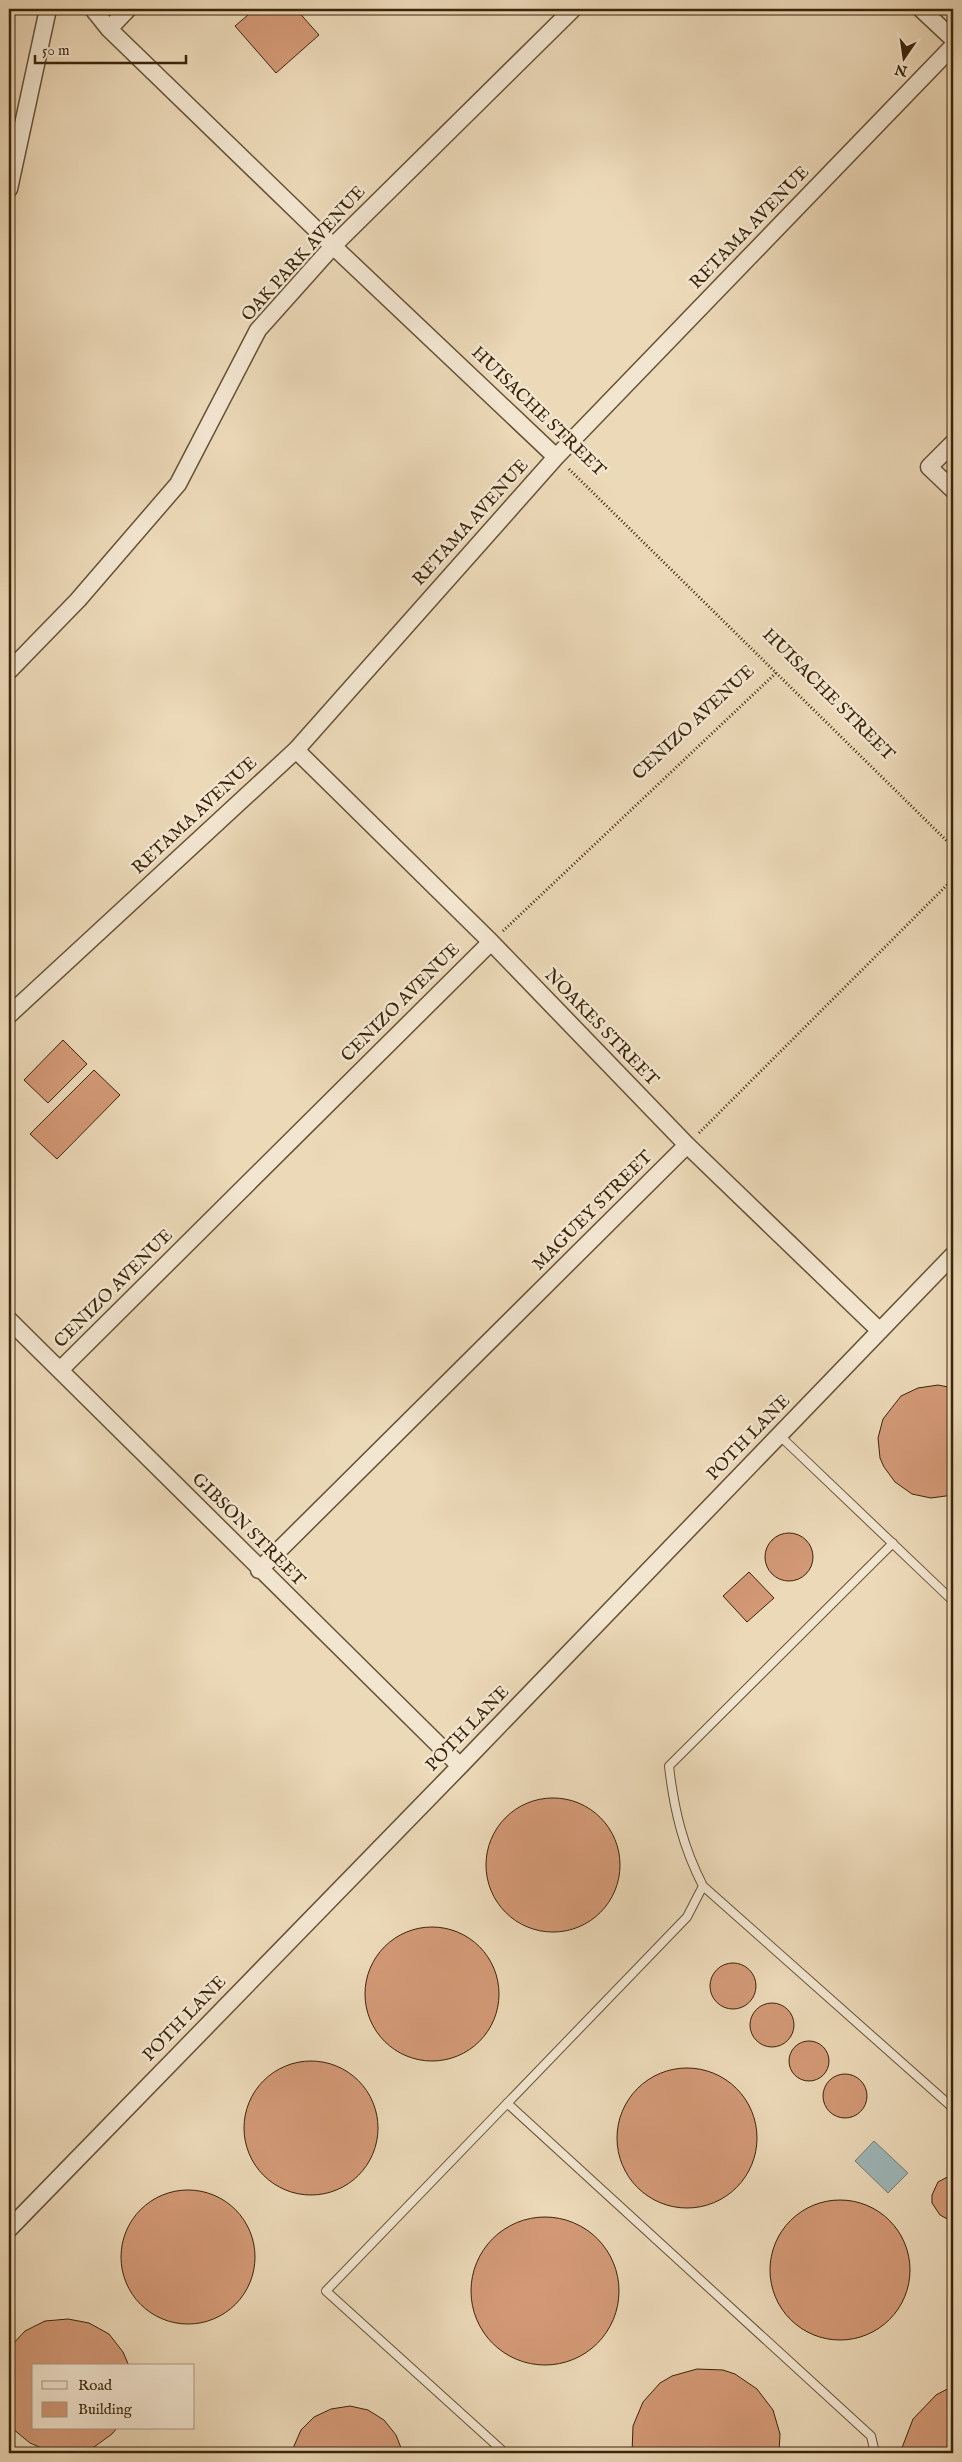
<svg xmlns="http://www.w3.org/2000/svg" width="962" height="2462" font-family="'IM FELL English',serif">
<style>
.water{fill:#9eb7ba;stroke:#767d74}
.building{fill:#d39976;stroke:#3a250b}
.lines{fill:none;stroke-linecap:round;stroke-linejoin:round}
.lane-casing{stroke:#665236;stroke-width:10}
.street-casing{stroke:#665236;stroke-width:19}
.path{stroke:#3a250b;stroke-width:3;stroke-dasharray:1 2.5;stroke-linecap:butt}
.lane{stroke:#f3e6d1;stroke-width:8}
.street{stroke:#f3e6d1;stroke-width:16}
.labels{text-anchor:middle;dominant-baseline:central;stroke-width:5;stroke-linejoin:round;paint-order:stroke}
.street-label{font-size:18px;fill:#3a250b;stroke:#f3e6d1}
</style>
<rect width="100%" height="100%" fill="#ecd9b8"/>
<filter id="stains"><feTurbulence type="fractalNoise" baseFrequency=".004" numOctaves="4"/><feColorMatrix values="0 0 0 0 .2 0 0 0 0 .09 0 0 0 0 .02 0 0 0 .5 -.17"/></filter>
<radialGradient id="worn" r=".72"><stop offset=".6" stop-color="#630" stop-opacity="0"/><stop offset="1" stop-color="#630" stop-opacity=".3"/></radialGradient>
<path class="water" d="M874,2141L908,2173L888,2193L855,2161Z"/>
<path class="building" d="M255,9H296L319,35L276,73L235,26Z
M63,1040L87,1064L48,1103L24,1080Z
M94,1070L120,1095L57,1159L30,1134Z
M938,1385L953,1388V1495L931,1498L912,1494L895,1482L884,1467L880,1458L878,1438L883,1419L901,1396L918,1388Z
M765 1557a24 24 0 1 1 48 0a24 24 0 1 1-48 0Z
M749,1572L774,1598L747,1622L723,1596Z
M486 1865a67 67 0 1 1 134 0a67 67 0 1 1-134 0Z
M365 1994a67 67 0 1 1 134 0a67 67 0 1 1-134 0Z
M710 1986a23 23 0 1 1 46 0a23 23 0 1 1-46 0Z
M750 2025a22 22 0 1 1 44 0a22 22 0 1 1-44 0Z
M789 2061a20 20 0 1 1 40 0a20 20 0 1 1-40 0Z
M244 2128a67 67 0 1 1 134 0a67 67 0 1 1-134 0Z
M617 2138a70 70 0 1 1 140 0a70 70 0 1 1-140 0Z
M823 2096a22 22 0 1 1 44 0a22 22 0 1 1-44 0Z
M953,2174V2222L940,2215L932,2203V2195L938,2182Z
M121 2257a67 67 0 1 1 134 0a67 67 0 1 1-134 0Z
M770 2270a70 70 0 1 1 140 0a70 70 0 1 1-140 0Z
M471 2291a74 74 0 1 1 148 0a74 74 0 1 1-148 0Z
M68,2319L89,2323L109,2334L123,2352L129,2366H34V2428H117L112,2434L94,2447L73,2453L51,2452L30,2443L13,2429L9,2421L10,2347L25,2331L45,2321Z
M697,2369L723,2370L735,2374L757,2389L773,2410L780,2434L779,2453H632L633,2426L643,2402L660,2383L672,2376Z
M953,2386V2453H900L913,2419L936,2395Z
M350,2406L368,2410L384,2420L396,2435L403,2453H293L294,2446L301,2430L314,2417L331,2409Z"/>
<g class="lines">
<defs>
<path id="lane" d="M779,1435L953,1601
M703,1886L953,2108
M507,2103L871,2436L875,2453
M505,2453L326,2291L687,1917L703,1886C683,1847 674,1810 669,1766L893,1543"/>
<path id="street" d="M93,9L109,29L333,246L556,457
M921,9L953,39
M109,29L128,9
M9,189L48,9
M953,443L929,467L953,490
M9,671L78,600L178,484L258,330L333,246L573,9
M296,750L491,942L687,1145L880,1331
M9,1015L296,750L556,457L953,46
M9,1320L460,1766
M60,1370L491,942
M259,1570L687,1145
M9,2229L460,1766L953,1255"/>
</defs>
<use href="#lane" class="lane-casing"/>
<use href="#street" class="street-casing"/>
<path class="path" d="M569,469L953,847
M503,931L777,672
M699,1133L953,879"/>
<use href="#lane" class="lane"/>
<use href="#street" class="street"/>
</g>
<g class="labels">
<g class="street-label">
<text transform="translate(750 228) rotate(-46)">RETAMA AVENUE</text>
<text transform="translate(304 254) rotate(-48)">OAK PARK AVENUE</text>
<text transform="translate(538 412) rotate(44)">HUISACHE STREET</text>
<text transform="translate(471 523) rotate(-48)">RETAMA AVENUE</text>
<text transform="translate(828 695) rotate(45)">HUISACHE STREET</text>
<text transform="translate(694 723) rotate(-43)">CENIZO AVENUE</text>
<text transform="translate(195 816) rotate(-43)">RETAMA AVENUE</text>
<text transform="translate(401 1003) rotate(-45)">CENIZO AVENUE</text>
<text transform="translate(601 1028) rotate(46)">NOAKES STREET</text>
<text transform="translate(593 1211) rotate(-45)">MAGUEY STREET</text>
<text transform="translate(114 1289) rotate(-45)">CENIZO AVENUE</text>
<text transform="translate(749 1438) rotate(-46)">POTH LANE</text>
<text transform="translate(248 1530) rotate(45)">GIBSON STREET</text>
<text transform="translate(468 1729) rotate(-46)">POTH LANE</text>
<text transform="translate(185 2019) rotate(-46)">POTH LANE</text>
</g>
</g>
<rect width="962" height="2462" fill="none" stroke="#ecd9b8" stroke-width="30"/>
<rect x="10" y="10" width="942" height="2442" fill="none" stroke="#3a250b" stroke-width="2.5"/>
<rect x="15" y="15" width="932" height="2432" fill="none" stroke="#3a250b"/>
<rect x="32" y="2364" width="162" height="65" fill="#f3e6d1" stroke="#a99982"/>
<rect x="42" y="2381" width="25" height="8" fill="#f3e6d1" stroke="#a99982"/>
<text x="78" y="2390" font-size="15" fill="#3a250b">Road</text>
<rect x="42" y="2402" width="25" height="15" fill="#d39976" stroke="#a99982"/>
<text x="78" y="2414" font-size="15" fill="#3a250b">Building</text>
<g transform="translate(904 58) rotate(193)" stroke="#f3e6d1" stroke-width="4" paint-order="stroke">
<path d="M0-4L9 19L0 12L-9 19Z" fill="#3a250b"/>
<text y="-8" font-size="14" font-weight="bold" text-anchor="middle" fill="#3a250b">N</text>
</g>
<path d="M35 55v8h151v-8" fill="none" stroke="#3a250b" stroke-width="2.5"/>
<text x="42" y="55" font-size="15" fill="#3a250b" stroke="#f3e6d1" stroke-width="4" paint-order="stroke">50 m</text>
<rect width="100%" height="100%" filter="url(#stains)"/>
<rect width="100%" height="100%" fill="url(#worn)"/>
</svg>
